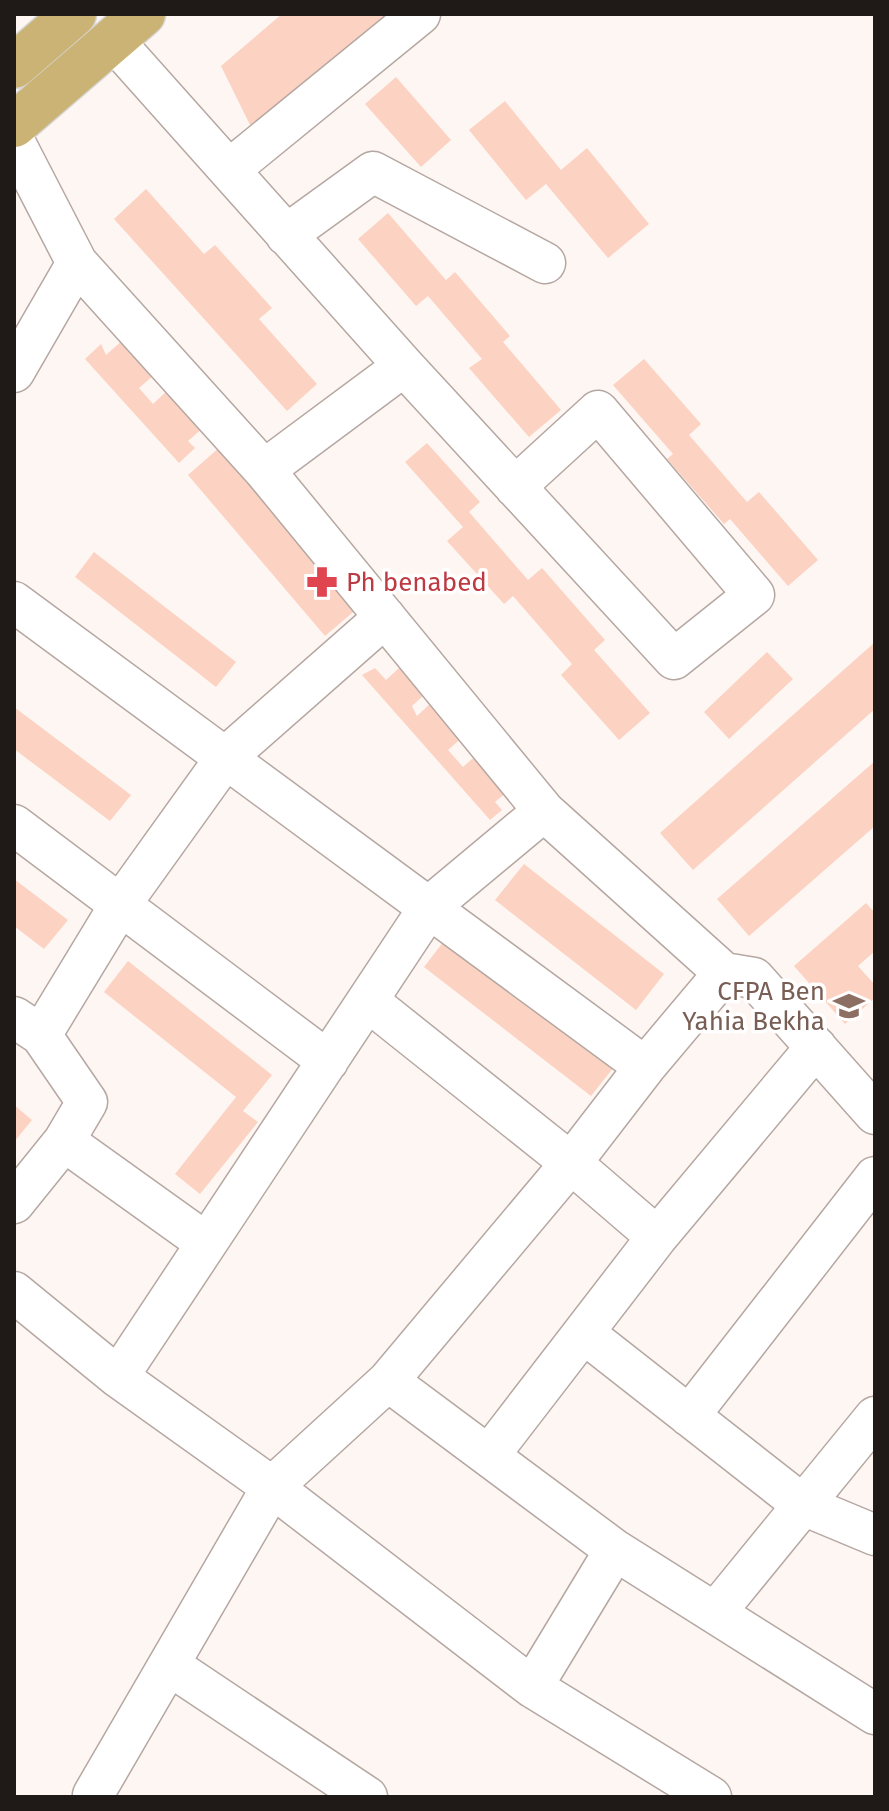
<svg xmlns="http://www.w3.org/2000/svg" width="889" height="1811" font-family="'Fira Sans',sans-serif">
<style>
.building{fill:#fcd2c2}
.lines{fill:none;stroke-linecap:round;stroke-linejoin:round}
.minor-casing{stroke:#b5a7a2;stroke-width:43}
.major-casing{stroke:#d7d6d5;stroke-width:47}
.minor{stroke:#fff;stroke-width:40}
.major{stroke:#cab374;stroke-width:44}
.labels{text-anchor:middle;dominant-baseline:central;stroke-width:7;stroke-linejoin:round;paint-order:stroke}
.health-label{font-size:26px;fill:#be3a42;stroke:#fff;text-anchor:start}
.education-label{font-size:26px;fill:#785e54;stroke:#fff;text-anchor:end}
</style>
<rect width="100%" height="100%" fill="#fef6f2"/>
<path class="building" d="M282,14H394L253,131L221,66Z
M396,77L451,140L421,167L365,104Z
M505,101L561,170L587,148L649,224L608,258L546,184L526,200L469,130Z
M146,189L204,254L215,245L272,308L259,319L317,384L287,411L114,219Z
M388,213L446,280L455,272L510,336L503,342L561,410L529,437L469,368L482,359L428,296L416,306L358,239Z
M124,339L155,374L139,388L153,404L169,389L204,427L188,441L195,448L179,463L85,359L101,344L106,355Z
M644,359L701,424L689,435L747,502L759,492L818,560L788,586L730,519L724,524L667,459L673,454L613,385Z
M427,443L480,502L469,512L528,580L542,568L605,640L594,650L650,713L619,740L561,675L572,664L513,596L504,604L447,541L463,527L405,462Z
M220,447L358,608L325,636L188,475Z
M94,552L236,662L216,687L75,577Z
M875,642V709L693,870L660,833Z
M767,652L793,679L729,739L704,712Z
M375,668L386,680L399,668L424,695L412,706L417,716L434,700L465,735L448,750L463,767L480,752L512,788L495,802L502,810L490,820L362,675Z
M14,707L131,795L110,821L14,749Z
M875,761V826L749,936L717,899Z
M524,864L664,974L636,1010L495,900Z
M14,879L68,920L44,949L14,926Z
M866,903L875,913V951L858,966L875,985V998L845,1024L794,966Z
M447,937L614,1067L591,1096L424,967Z
M128,961L272,1075L243,1111L258,1122L200,1194L175,1174L236,1097L104,992Z
M14,1105L32,1120L14,1142Z"/>
<g class="lines">
<defs>
<path id="minor" d="M113,40L404,366L264,470
M14,141L77,263L264,470L544,811L724,973L754,978L875,1114
M229,170L420,14
M286,235L373,172L545,263
M404,366L674,659L754,595L598,411L515,487
M14,372L77,263
M14,602L645,1067
M14,825L328,1061
M368,1001L571,1163L657,1237
M14,1017L41,1035L87,1102L64,1141L14,1203
M41,1035L120,905L227,756L385,617
M64,1141L205,1242
M14,1292L118,1377L272,1487L532,1687L711,1797
M585,1334L803,1505L875,1535
M118,1377L430,906L544,811
M388,1381L615,1550L875,1714
M689,1416L875,1177
M490,1454L657,1237L816,1047
M715,1613L875,1417
M169,1665L367,1797
M532,1687L615,1550
M96,1797L93,1795L272,1487L388,1381L571,1163L645,1067L724,973"/>
<path id="major" d="M14,66L74,14
M14,125L143,14"/>
</defs>
<use href="#minor" class="minor-casing"/>
<use href="#major" class="major-casing"/>
<use href="#minor" class="minor"/>
<use href="#major" class="major"/>
</g>
<defs>
<symbol id="pharmacy-bare" viewBox="-9 -9 18 18"><path d="M-2-6h4v4h4v4h-4v4h-4v-4h-4v-4h4Z" fill="#e0444e" stroke="#fff" stroke-width="2.5" paint-order="stroke"/></symbol>
<symbol id="university-bare" viewBox="-9 -9 18 18"><path d="M0-5L7-2L0 1L-7-2ZM-4 1L0 2.5L4 1V4Q0 6-4 4Z" fill="#8d6e63" stroke="#fff" stroke-width="2.5" paint-order="stroke"/></symbol>
</defs>
<g fill-rule="evenodd">
<use href="#pharmacy-bare" x="300" y="560" width="44" height="44"/>
<use href="#university-bare" x="827" y="984" width="44" height="44"/>
</g>
<g class="labels">
<g class="health-label">
<text x="346" y="582">Ph benabed</text>
</g>
<g class="education-label">
<text x="825" y="991">CFPA Ben<tspan x="825" dy="30">Yahia Bekha</tspan></text>
</g>
</g>
<rect width="889" height="1811" fill="none" stroke="#1f1a18" stroke-width="32"/>
</svg>
